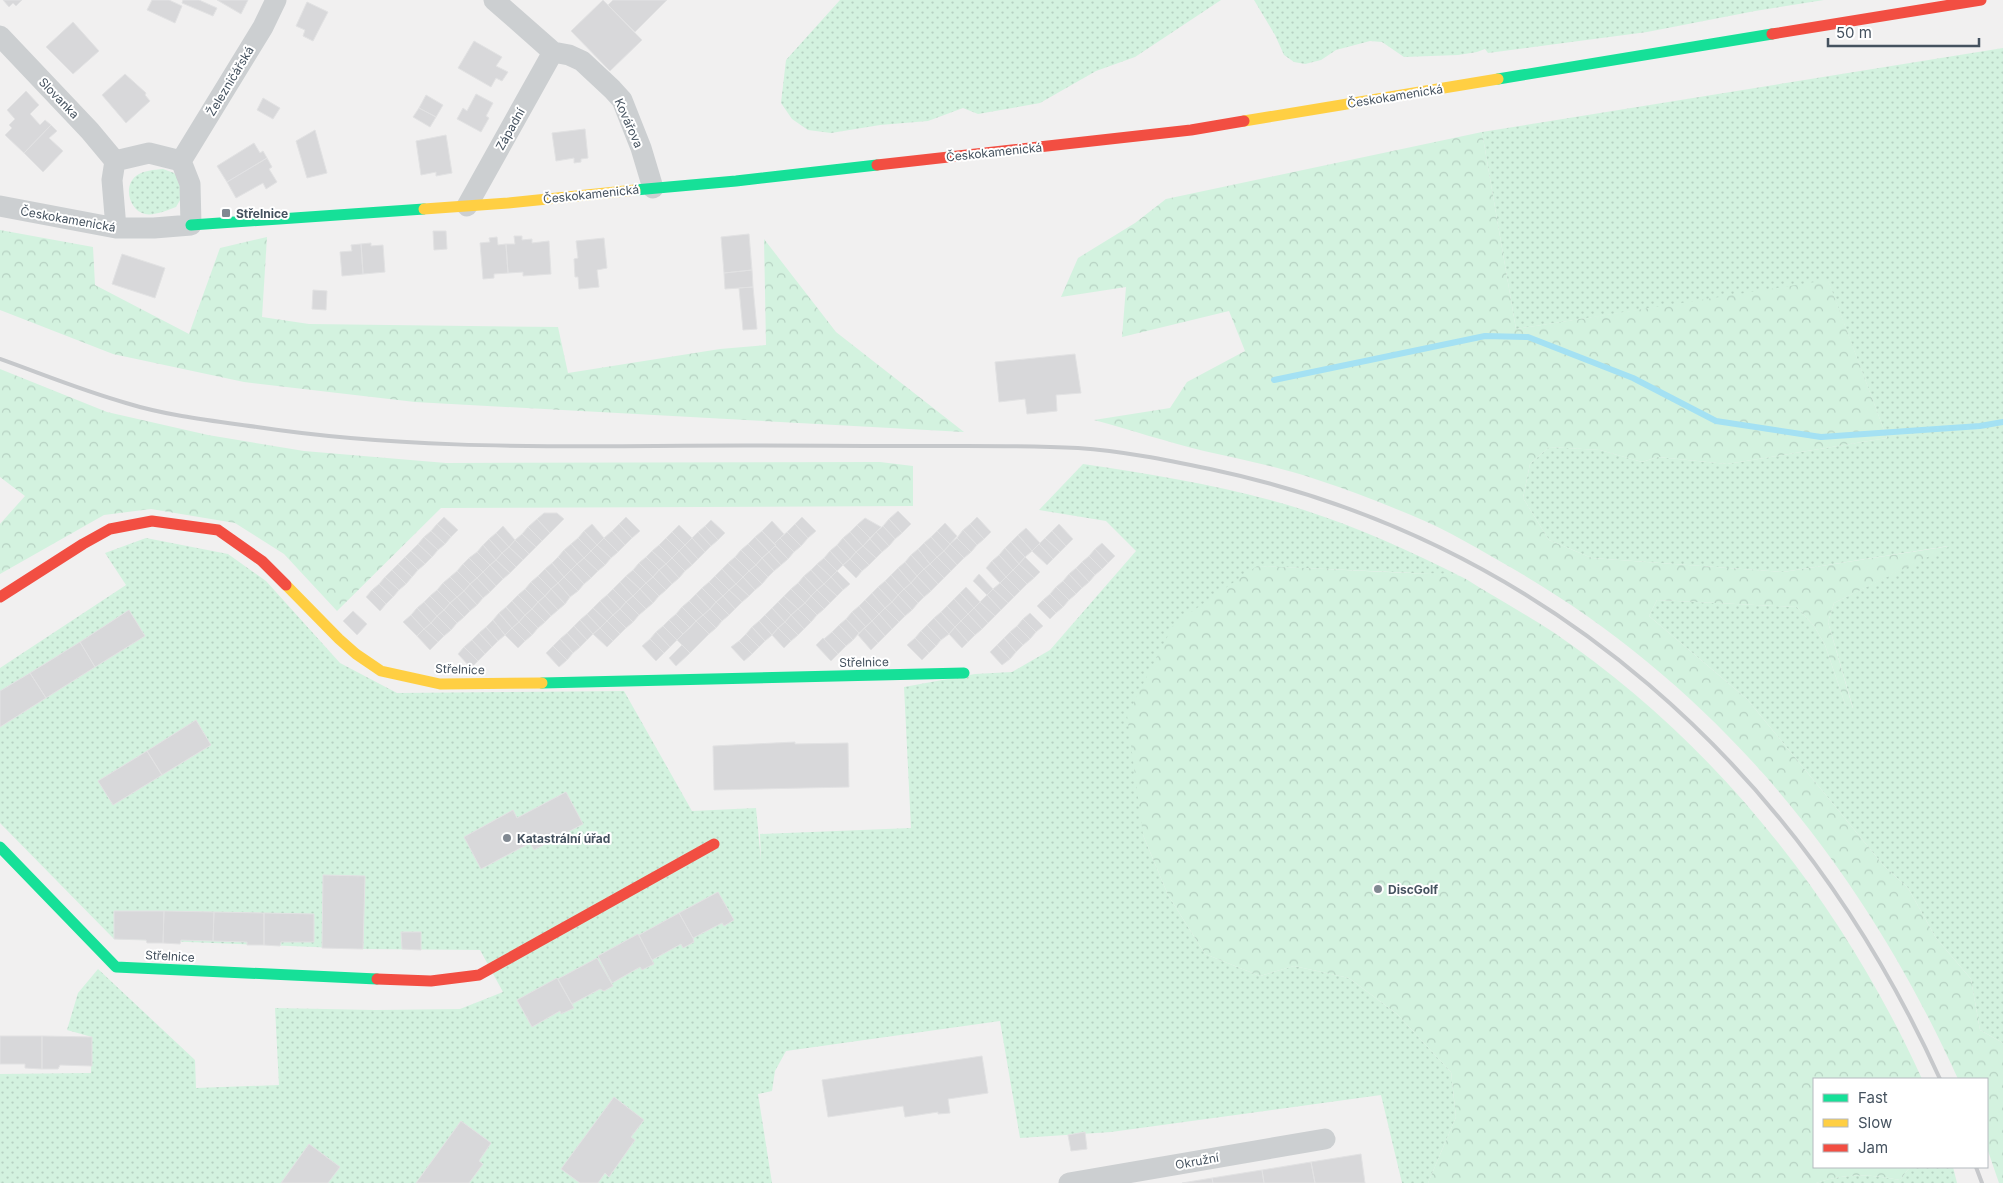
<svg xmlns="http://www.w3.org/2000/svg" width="2003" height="1183" font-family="Inter,sans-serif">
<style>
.grass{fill:url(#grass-dots)}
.forest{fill:url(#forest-crowns)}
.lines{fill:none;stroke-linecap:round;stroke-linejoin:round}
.stream{stroke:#a4e1f3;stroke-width:6}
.building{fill:#d8d8da;stroke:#e2e2e3}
.street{stroke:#cccfd1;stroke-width:21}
.fast{stroke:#16e098;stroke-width:11}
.slow{stroke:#ffcf43;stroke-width:11}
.jam{stroke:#f24e42;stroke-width:11}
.rail{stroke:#c6c8cb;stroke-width:4}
.poi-dot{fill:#818992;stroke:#fff;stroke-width:2}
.labels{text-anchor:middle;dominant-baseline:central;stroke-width:4;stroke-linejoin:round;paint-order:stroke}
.street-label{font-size:12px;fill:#45525f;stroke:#fff}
.poi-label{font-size:12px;font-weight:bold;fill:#45525f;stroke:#fff;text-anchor:start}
</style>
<defs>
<pattern id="grass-dots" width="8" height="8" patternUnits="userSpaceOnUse" patternTransform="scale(1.25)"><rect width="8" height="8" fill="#d3f2df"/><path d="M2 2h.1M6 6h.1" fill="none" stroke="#b6d1c2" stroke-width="1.8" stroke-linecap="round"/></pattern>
<pattern id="forest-crowns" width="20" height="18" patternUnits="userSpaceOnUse" patternTransform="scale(1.25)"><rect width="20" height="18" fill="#d3f2df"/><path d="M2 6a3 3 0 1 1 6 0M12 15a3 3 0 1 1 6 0" fill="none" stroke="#b6d1c2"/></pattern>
</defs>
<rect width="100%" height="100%" fill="#f1f0f0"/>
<path class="grass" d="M840,0H1221L1135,57L1096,71L1040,103L978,114L963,108L928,121L880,125L831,133L808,130L792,119L781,103L786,60Z
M1254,0H1824L1755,11L1647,32L1488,53L1485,49L1477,52L1458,55L1404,57L1382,42L1370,41L1336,50L1321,60L1305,64L1294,62L1284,55L1275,35Z
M2003,48V1043L1980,1030L1971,979L1936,938L1908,888L1884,866L1747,699L1649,616L1657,600L1797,607L1814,626L1825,645L1845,704L1853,708L1828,622L1834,603L1948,546L1783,572L1592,558L1549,540L1523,498L1530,464L1549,447L1600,450L1642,462L1658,457L1727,464L1887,438L1828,281L1516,329L1482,132Z
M163,169L174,173L183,183V195L176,207C168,210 154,216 145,214C129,210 123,186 136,176C144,170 154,170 163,169Z
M1083,464C1157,475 1232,487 1304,510C1357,527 1408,550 1458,575L1257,566L1143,835L1168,895L1205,954L1260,976L1294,966L1349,978L1397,1014L1451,1072L1456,1117L1428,1183H1402L1381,1095L1111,1132L1020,1138L1000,1021L786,1051L775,1071L772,1091L758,1094L772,1183H0V1074L91,1073L92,1037L67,1030L78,993L98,969L195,1060L196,1088L279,1085L275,1008L375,1010L460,1009L503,992L480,950L363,949L114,939L0,823V668L126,585L105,553L146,538L228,554L266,581L340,663L397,693L624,691L692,811L756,808L761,861L760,834L911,828L904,687L975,674L1012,672L1050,650L1136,551L1106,521L1039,510Z
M1910,1167H1953L1957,1183H1816C1846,1173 1870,1174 1900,1180Z"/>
<path class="forest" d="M1482,132L1516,329L1828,280L1887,438L1727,464L1658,457L1642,462L1600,450L1549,447L1530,464L1523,498L1549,540L1592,558L1783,572L1950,546L1834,603L1828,622L1853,709L1845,704L1825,645L1814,626L1797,607L1657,600L1649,616L1747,699L1884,866L1908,888L1936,938L1971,979L1980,1030L2003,1043V1183H1999L1987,1148V1079H1958C1862,867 1719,689 1517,571C1482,551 1448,530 1411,515C1379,502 1347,489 1315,479C1278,467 1241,459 1204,451C1167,442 1131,430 1094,420L1170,408L1187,382L1245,351L1229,311L1122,337L1126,287L1061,297L1078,258L1135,223L1166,199Z
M0,230L93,247L95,285L189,334L220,248L267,237L262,317L309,324L558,327L568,373L720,349L766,345L764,239L836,332L964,432L415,402L244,382L113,354L0,310Z
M0,369L107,412L208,435L304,451L446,463L880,462L913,466V506L441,508L337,611L284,554L235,523L151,509L104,515L0,574V524L25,496L0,477Z
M1257,566C1308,568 1359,571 1410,573C1423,574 1448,572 1460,576C1469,580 1478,587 1487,592C1509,605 1531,618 1553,632C1715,742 1841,901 1922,1079H1814V1167H1910L1900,1180C1870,1174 1846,1173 1816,1183H1428L1456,1117L1451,1072L1397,1014L1349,978L1294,966L1260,976L1205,954L1168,895L1143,835L1127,715L1174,624Z"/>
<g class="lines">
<path class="stream" d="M1274,380L1485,336L1528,337L1633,378L1716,421L1821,437L1980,426L2003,422"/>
</g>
<path class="building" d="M3,0H22L16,6L13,3L9,7Z
M152,0H169L182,6L175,23L147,10Z
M183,0H199L217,8L213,16L182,3Z
M217,0H248L241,14Z
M603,0L642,40L610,71L571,31Z
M613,0H667L635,32L608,5Z
M307,2L328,12L313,41L303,36L305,30L296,26Z
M73,22L99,51L73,74L46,47Z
M474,41L502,57L496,66L508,72L502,81L496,78L491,87L458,68Z
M125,74L146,93L145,95L150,101L126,123L102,95Z
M26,91L39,105L30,114L40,125L45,120L51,125L24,153L5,135L12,128L9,125L15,119L7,110Z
M476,94L493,103L486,116L489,118L481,132L457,119L463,108L467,111Z
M426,95L443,105L436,117L419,108Z
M263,98L280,108L273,119L257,110Z
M419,108L436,117L430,127L413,117Z
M51,125L57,131L49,138L63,151L43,172L24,153Z
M585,129L588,158L581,159V162L574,163V158L556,161L552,133Z
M315,130L327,173L307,178L296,141Z
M446,135L452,173L436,176V172L421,175L416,141Z
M254,143L260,153L263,151L267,158L227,182L217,166Z
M267,158L272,167L269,169L277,182L266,189L263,183L236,198L227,182Z
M433,231H446L447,249L434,250Z
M749,234L752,270L724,273L721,237Z
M514,236H522V240L532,239V243L549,241L551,274L523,276V272L508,273L506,244H515Z
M497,237L498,245L506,244L508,273L494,274V278L483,279L480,243L490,242L489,238Z
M604,238L607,268L597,270L599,287L579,289L578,277H575L574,259L578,258L576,241Z
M371,243V246L383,245L385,272L363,274L361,244Z
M361,244L363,274L342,276L340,252L352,251L351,245Z
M122,254L165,268L155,298L112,284Z
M752,270L753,287L725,289L724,273Z
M753,287L757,329L743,330L739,288Z
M313,290L327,291L326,310L312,309Z
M1075,354L1081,393L1056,395L1057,411L1027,414L1025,399L999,402L995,362Z
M898,511L911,524L902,533L889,519Z
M544,513H557L564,519L550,533L537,519Z
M444,517L458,530L451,537L437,524Z
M626,517L640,531L632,538L619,524Z
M802,517L816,531L808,538L795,524Z
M977,517L991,532L984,539L970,524Z
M865,518L881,527L870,538L857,525Z
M537,519L550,533L542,541L528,527Z
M889,519L902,533L895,539L883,526Z
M711,520L725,533L718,540L705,526Z
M772,521L784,534L774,544L762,531Z
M945,523L957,536L950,544L937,531Z
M437,524L451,537L445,544L431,531Z
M592,524L604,538L597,545L584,531Z
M619,524L632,538L625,545L612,531Z
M795,524L808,538L801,546L787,532Z
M970,524L984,539L977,545L963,530Z
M1059,524L1073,539L1066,546L1052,531Z
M679,525L692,538L685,545L672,532Z
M857,525L870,538L863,546L850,532Z
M503,526L515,540L509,547L496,533Z
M705,526L718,540L711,546L698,532Z
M883,526L895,539L889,546L876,532Z
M528,527L542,541L536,547L522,534Z
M1026,528L1040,543L1032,551L1018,535Z
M963,530L977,545L971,552L957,538Z
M431,531L445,544L438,550L424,537Z
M584,531L597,545L591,551L578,538Z
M612,531L625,545L618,552L604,538Z
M762,531L776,545L769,552L755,537Z
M937,531L950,544L944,551L931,537Z
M1052,531L1066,546L1060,552L1045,538Z
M672,532L685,545L679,551L666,538Z
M698,532L711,546L705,552L692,538Z
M787,532L801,546L794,552L780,538Z
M850,532L863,546L856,552L843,538Z
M876,532L889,546L882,552L870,539Z
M496,533L509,547L502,553L489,539Z
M522,534L536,547L529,554L515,540Z
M1018,535L1032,551L1025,557L1011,542Z
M424,537L438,550L432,557L418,544Z
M755,537L769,552L762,558L748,544Z
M931,537L944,551L937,557L924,543Z
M578,538L591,551L584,558L571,544Z
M604,538L618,552L611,558L597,545Z
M666,538L679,551L672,558L659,545Z
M692,538L705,552L698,559L685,545Z
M780,538L794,552L788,559L774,544Z
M843,538L856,552L850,559L837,545Z
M957,538L971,552L964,558L950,544Z
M1045,538L1060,552L1053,559L1039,544Z
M489,539L502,553L496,560L483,545Z
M870,539L882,552L876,558L863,546Z
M515,540L529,554L523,560L509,547Z
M1011,542L1025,557L1019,564L1005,548Z
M924,543L937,557L930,564L918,549Z
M1102,543L1115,556L1108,563L1095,549Z
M418,544L432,557L425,564L411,551Z
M571,544L584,558L577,564L564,550Z
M748,544L762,558L756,565L741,550Z
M950,544L964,558L957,565L944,551Z
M1039,544L1053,559L1047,565L1032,551Z
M483,545L496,560L490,565L477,552Z
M597,545L611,558L605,565L591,551Z
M659,545L672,558L666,564L652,551Z
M685,545L698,559L692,565L679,551Z
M837,545L850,559L843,565L830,551Z
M775,546L788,559L781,565L769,552Z
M863,546L876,558L869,565L856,552Z
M509,547L523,560L516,567L502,553Z
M1005,548L1019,564L1013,570L999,555Z
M918,549L930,564L924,569L911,555Z
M1095,549L1108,563L1102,569L1089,556Z
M564,550L577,564L571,570L558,557Z
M741,550L756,565L749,571L735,557Z
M411,551L425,564L418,570L405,557Z
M591,551L605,565L598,571L584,558Z
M652,551L666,564L659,570L646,557Z
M679,551L692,565L685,571L672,558Z
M830,551L843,565L837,571L824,558Z
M944,551L957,565L951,571L937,557Z
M477,552L490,565L483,572L469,558Z
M769,552L781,565L774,571L762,558Z
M856,552L869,565L862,571L850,559Z
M502,553L516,567L510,573L496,560Z
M911,555L924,569L917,576L905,562Z
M999,555L1013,570L1006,577L992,561Z
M1089,556L1102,569L1095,575L1082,562Z
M405,557L418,570L412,577L398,564Z
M558,557L571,570L564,577L552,563Z
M646,557L659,570L653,577L639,563Z
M735,557L749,571L743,577L728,563Z
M937,557L951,571L944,578L930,564Z
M1025,557L1040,572L1034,578L1019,564Z
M469,558L483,572L477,578L463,564Z
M584,558L598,571L591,578L577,564Z
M672,558L685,571L679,578L666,564Z
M762,558L774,571L768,577L756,565Z
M824,558L837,571L831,577L817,564Z
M850,559L862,571L856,578L843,565Z
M496,560L510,573L503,579L490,565Z
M992,561L1006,577L1000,583L986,568Z
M905,562L917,576L911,583L898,568Z
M1082,562L1095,575L1089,582L1076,568Z
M552,563L564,577L558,583L545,569Z
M639,563L653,577L646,583L633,570Z
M728,563L743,577L736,584L722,569Z
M398,564L412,577L406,584L392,570Z
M463,564L477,578L470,584L457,571Z
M577,564L591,578L584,584L571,570Z
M666,564L679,578L672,584L659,570Z
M817,564L831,577L824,584L811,570Z
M930,564L944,578L938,584L924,569Z
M1019,564L1034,578L1027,584L1013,570Z
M490,565L503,579L496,586L483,572Z
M756,565L768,577L762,584L749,571Z
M898,568L911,583L904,589L891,575Z
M1076,568L1089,582L1082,588L1069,574Z
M545,569L558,583L551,589L538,576Z
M722,569L736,584L729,590L715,576Z
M924,569L938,584L931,591L917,576Z
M392,570L406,584L399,590L385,577Z
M571,570L584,584L578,591L564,577Z
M633,570L646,583L640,589L626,576Z
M659,570L672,584L666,590L653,577Z
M811,570L824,584L817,590L804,576Z
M1013,570L1027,584L1020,591L1006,577Z
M457,571L470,584L464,591L450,577Z
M749,571L762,584L755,590L743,577Z
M837,571L850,584L843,590L831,577Z
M483,572L496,586L490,592L477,578Z
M979,574L993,589L987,595L973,581Z
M1069,574L1082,588L1076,594L1063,581Z
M891,575L904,589L898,595L885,581Z
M538,576L551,589L545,596L531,582Z
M626,576L640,589L633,596L620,582Z
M715,576L729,590L723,596L709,582Z
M804,576L817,590L811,596L798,583Z
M917,576L931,591L924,597L911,583Z
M385,577L399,590L393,597L379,584Z
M450,577L464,591L457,597L443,583Z
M564,577L578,591L570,597L558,583Z
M653,577L666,590L659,596L646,583Z
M743,577L755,590L749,596L736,584Z
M831,577L843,590L837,596L824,584Z
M1006,577L1020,591L1014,597L1000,583Z
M477,578L490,592L483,598L470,584Z
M885,581L898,595L892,602L878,587Z
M1063,581L1076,594L1069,600L1056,587Z
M531,582L545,596L538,602L525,589Z
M620,582L633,596L626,602L613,589Z
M709,582L723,596L716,602L702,588Z
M443,583L457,597L450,603L437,590Z
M558,583L570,597L565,604L551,589Z
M646,583L659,596L653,603L640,589Z
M798,583L811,596L805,603L791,589Z
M911,583L924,597L918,603L904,589Z
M1000,583L1014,597L1008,603L993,589Z
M379,584L393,597L386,604L372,590Z
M470,584L483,598L477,605L464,591Z
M736,584L749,596L742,602L729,590Z
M824,584L837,596L830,603L817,590Z
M878,587L892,602L885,608L872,593Z
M966,587L980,602L974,608L960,593Z
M1056,587L1069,600L1063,607L1050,594Z
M702,588L716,602L710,609L696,594Z
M525,589L538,602L532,609L518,595Z
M551,589L565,604L558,610L545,596Z
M613,589L626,602L620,609L607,595Z
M640,589L653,603L646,609L633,596Z
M791,589L805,603L798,609L784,596Z
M904,589L918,603L912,610L898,595Z
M993,589L1008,603L1001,610L987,595Z
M372,590L386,604L380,611L366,597Z
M437,590L450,603L444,610L430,596Z
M729,590L742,602L735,609L723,596Z
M817,590L830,603L824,609L811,596Z
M464,591L477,605L470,611L457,597Z
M872,593L885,608L879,614L865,600Z
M960,593L974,608L968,614L954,599Z
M696,594L710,609L703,615L689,601Z
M1050,594L1063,607L1056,613L1043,600Z
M518,595L532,609L525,615L512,601Z
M607,595L620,609L613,615L600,601Z
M898,595L912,610L905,616L892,602Z
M987,595L1001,610L995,616L980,602Z
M430,596L444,610L437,616L424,602Z
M545,596L558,610L551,616L538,602Z
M633,596L646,609L639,615L626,602Z
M723,596L735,609L729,615L716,602Z
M784,596L798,609L791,615L778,602Z
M811,596L824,609L817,615L805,603Z
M457,597L470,611L464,617L450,603Z
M954,599L968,614L961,621L947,606Z
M865,600L879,614L872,621L859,606Z
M1043,600L1056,613L1050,619L1037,606Z
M512,601L525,615L519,622L506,607Z
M600,601L613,615L607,621L593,608Z
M689,601L703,615L696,621L682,607Z
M424,602L437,616L431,623L417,608Z
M538,602L551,616L545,622L532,609Z
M626,602L639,615L633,622L620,609Z
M716,602L729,615L722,621L710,609Z
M778,602L791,615L785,622L772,608Z
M892,602L905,616L899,622L885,608Z
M980,602L995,616L988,623L974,608Z
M450,603L464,617L457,623L444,610Z
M805,603L817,615L811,622L798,609Z
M859,606L872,621L866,627L852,612Z
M947,606L961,621L955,627L941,612Z
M506,607L519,622L512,628L499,613Z
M682,607L696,621L690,628L676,614Z
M417,608L431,623L424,629L411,615Z
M593,608L607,621L600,628L587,614Z
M772,608L785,622L778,628L765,615Z
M885,608L899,622L892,629L879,614Z
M974,608L988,623L982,629L968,614Z
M532,609L545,622L538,628L525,615Z
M620,609L633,622L626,628L613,615Z
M710,609L722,621L716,628L703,615Z
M798,609L811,622L804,629L791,615Z
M129,610L145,636L95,667L80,642Z
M444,610L457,623L451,630L437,616Z
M353,611L367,624L357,635L343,621Z
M852,612L866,627L859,633L846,619Z
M941,612L955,627L949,634L934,618Z
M499,613L512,628L505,635L493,620Z
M1030,613L1043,626L1036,632L1023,619Z
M587,614L600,628L593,634L580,620Z
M676,614L690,628L683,634L669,620Z
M879,614L892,629L885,636L872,621Z
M968,614L982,629L975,635L961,621Z
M411,615L424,629L417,636L403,622Z
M525,615L538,628L532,635L519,622Z
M613,615L626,628L620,634L607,621Z
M703,615L716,628L709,634L696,621Z
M765,615L778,628L772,635L759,621Z
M791,615L804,629L798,635L785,622Z
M437,616L451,630L444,636L431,623Z
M934,618L949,634L941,640L927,625Z
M846,619L859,633L853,640L839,625Z
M1023,619L1036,632L1030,639L1017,626Z
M493,620L505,635L498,641L486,627Z
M580,620L593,634L587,640L574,626Z
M669,620L683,634L677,640L663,626Z
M607,621L620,634L613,641L600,628Z
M696,621L709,634L690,653L677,640Z
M759,621L772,635L765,641L752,627Z
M872,621L885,636L878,643L864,628Z
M961,621L975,635L968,642L955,627Z
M519,622L532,635L525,641L512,628Z
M785,622L798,635L791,641L778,628Z
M431,623L444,636L438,642L424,629Z
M839,625L853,640L846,646L832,632Z
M927,625L941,640L936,646L921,631Z
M574,626L587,640L580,647L567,633Z
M663,626L677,640L670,647L656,632Z
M1017,626L1030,639L1023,645L1010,632Z
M486,627L498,641L492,647L479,633Z
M752,627L765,641L759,647L746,634Z
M955,627L968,642L962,648L949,634Z
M512,628L525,641L518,648L505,635Z
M600,628L613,641L607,647L593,634Z
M778,628L791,641L784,648L772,635Z
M864,628L878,643L871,650L858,635Z
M424,629L438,642L430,650L417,636Z
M921,631L936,646L929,653L915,638Z
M656,632L670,647L664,653L650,639Z
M832,632L846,646L838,654L824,639Z
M1010,632L1023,645L1016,652L1004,638Z
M479,633L492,647L485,654L472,640Z
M567,633L580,647L573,653L560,639Z
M746,634L759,647L752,654L739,641Z
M823,638L838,654L831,661L816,645Z
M915,638L929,653L922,660L907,645Z
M1004,638L1016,652L1010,659L997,645Z
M560,639L573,653L567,660L553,646Z
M650,639L664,653L656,661L642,646Z
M472,640L485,654L478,661L464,647Z
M739,641L752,654L744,661L731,647Z
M80,642L95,667L46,698L30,673Z
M682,645L690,653L676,666L669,658Z
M997,645L1010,659L1002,665L990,652Z
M553,646L567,660L559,667L546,653Z
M464,647L478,661L471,668L458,654Z
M30,673L46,698L0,727V691Z
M196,720L211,745L162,775L147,751Z
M795,742V744L848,743L849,787L714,790L713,746Z
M147,751L162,775L113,805L98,781Z
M566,792L583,824L534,850L530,843L481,869L464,837L513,810L517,818Z
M323,875L365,876L363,949L322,948Z
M718,892L734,920L724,926L722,923L693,938L679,913Z
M114,911H164L163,943H147L146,940L114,939Z
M164,911L214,912L213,941L181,940L180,944L163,943Z
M214,912L264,913V945H247V942L213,941Z
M264,913L314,914V942H281L280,946L264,945Z
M679,913L693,938L694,942L683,948L681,944L652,960L639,935Z
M401,932H421V950L402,949Z
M638,934L654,964L642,970L640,967L612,983L598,956Z
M597,958L613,986L604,991L600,989L572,1004L558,979Z
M557,978L574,1008L561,1014L560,1011L532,1027L517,1000Z
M0,1036H42V1069L25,1068V1064H0Z
M42,1036L92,1037V1066L60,1065L58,1069H42Z
M982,1056L988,1093L948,1099L950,1113L938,1114V1112L905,1117L903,1106L828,1117L822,1080Z
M614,1097L644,1120L631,1137L635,1140L609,1177L605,1173L598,1183H580L561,1169Z
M461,1121L491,1143L479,1161L483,1164L469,1183H416Z
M1085,1132L1087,1149L1071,1151L1068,1135Z
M309,1144L340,1167L328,1183H281Z
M1361,1154L1365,1183H1315L1311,1162Z
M1311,1162L1315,1183H1264L1262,1170Z
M1262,1170L1264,1183H1213L1212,1178Z
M1212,1178L1213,1183H1182Z"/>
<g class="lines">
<path class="street" d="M494,0L553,52L569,55L582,61L612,89L622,100L641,148L653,188
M0,36L90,131L115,161
M115,161L149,153L181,161
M115,161L112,180L116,228
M181,161L263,27L276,0
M0,206L116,228H154L191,225L190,184L181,161
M467,206L553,52
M1069,1183L1325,1139"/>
<path class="fast" d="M1498,79L1772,34
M635,190L736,181L877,165
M191,225L424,209
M542,683L964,673
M0,847L116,967L377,979"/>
<path class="slow" d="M1244,121L1498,79
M424,209L508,203L635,190
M286,585L339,639L356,654L381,671L440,684L542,683"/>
<path class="jam" d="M1772,34L1981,0
M877,165L1191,130L1244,121
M0,597L83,544L110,529L152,521L218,530L262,561L286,585
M377,979L431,981L479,975L714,844"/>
<path class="rail" d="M0,359C42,374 83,391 126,403C168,416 214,421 257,427C389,447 523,447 656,446C741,445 826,446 912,446C967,446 1023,445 1078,448C1122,451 1167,460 1210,469C1548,541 1799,769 1940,1079
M1976,1167L1982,1183"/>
</g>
<g class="poi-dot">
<rect x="221" y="208" width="10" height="10" rx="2.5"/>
<circle cx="507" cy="838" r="5"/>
<circle cx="1378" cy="889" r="5"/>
</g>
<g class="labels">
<g class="street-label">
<text transform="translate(230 81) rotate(-59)">Železničářská</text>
<text transform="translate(1395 96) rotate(-9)">Českokamenická</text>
<text transform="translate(59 98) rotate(46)">Slovanka</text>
<text transform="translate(629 123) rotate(66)">Kovářova</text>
<text transform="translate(510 129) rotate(-61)">Západní</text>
<text transform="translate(994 152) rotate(-6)">Českokamenická</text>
<text transform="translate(591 194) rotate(-6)">Českokamenická</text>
<text transform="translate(68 219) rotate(10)">Českokamenická</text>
<text transform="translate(864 662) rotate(-1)">Střelnice</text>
<text transform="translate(460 669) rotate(2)">Střelnice</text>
<text transform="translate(170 956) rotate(3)">Střelnice</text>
<text transform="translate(1197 1161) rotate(-10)">Okružní</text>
</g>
<g class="poi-label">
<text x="236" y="213">Střelnice</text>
<text x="517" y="838">Katastrální úřad</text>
<text x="1388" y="889">DiscGolf</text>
</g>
</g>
<rect x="1813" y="1078" width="175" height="90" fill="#ffffff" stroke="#b5babf"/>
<rect x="1823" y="1094" width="25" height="8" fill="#16e098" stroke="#b5babf"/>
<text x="1858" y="1103" font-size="15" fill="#45525f">Fast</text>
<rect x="1823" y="1119" width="25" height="8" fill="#ffcf43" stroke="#b5babf"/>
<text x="1858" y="1128" font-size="15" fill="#45525f">Slow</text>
<rect x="1823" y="1144" width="25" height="8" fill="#f24e42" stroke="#b5babf"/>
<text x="1858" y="1153" font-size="15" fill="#45525f">Jam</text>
<path d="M1828 38v8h151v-8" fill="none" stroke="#45525f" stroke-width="2.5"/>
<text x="1836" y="38" font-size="15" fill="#45525f" stroke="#ffffff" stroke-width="4" paint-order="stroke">50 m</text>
</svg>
